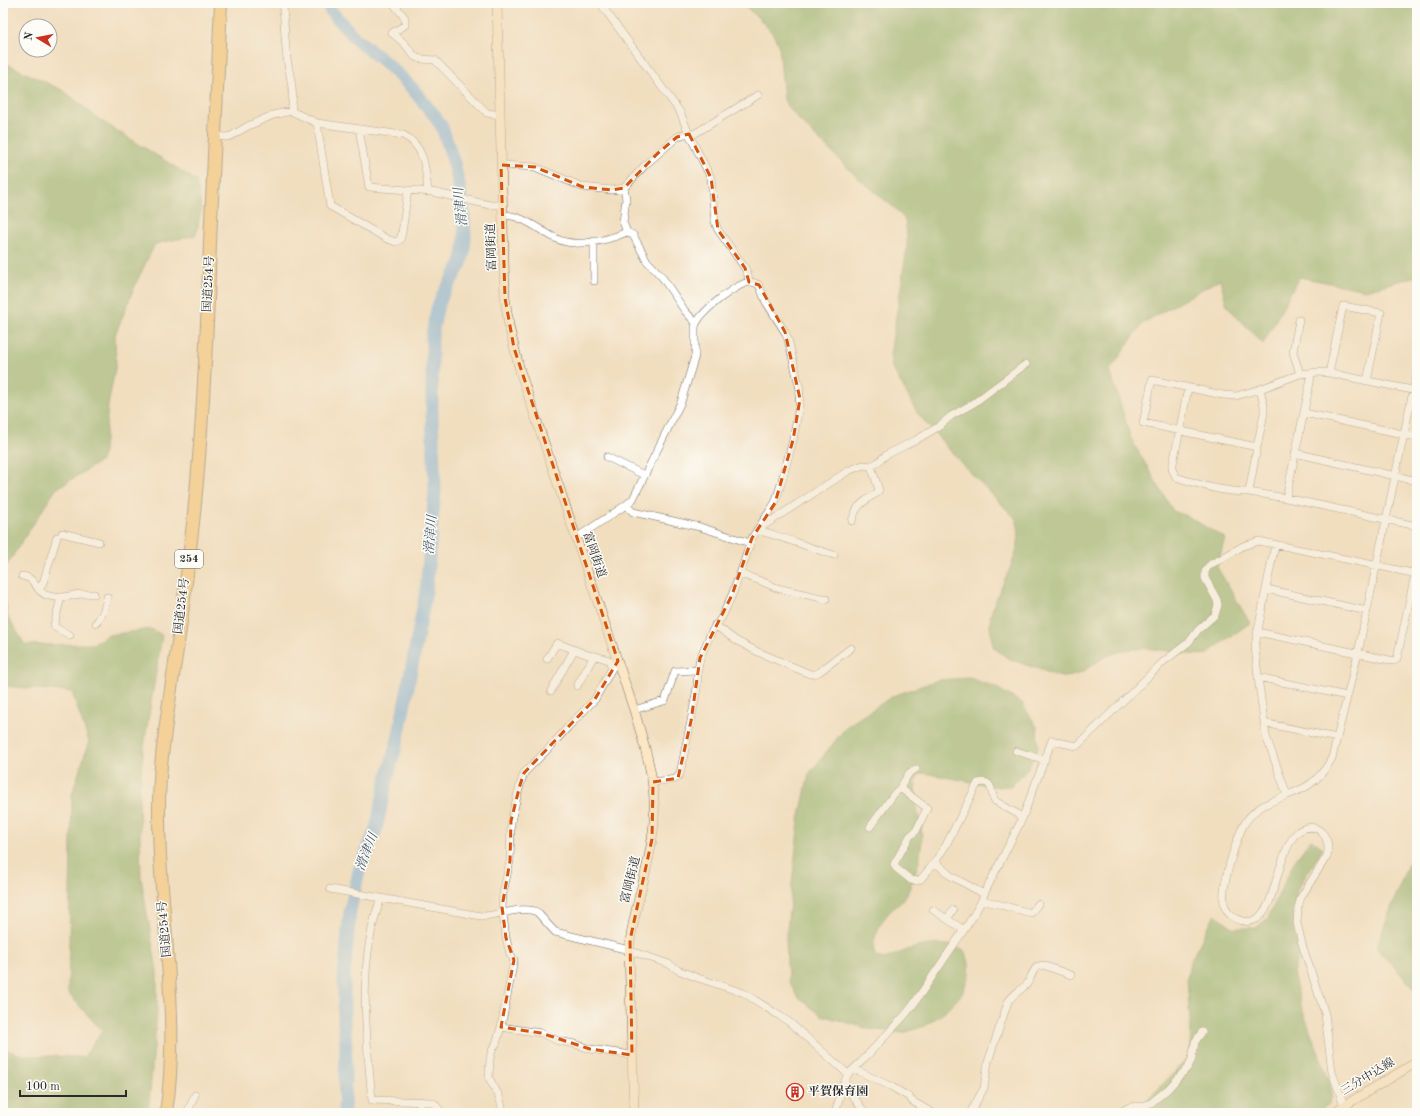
<svg xmlns="http://www.w3.org/2000/svg" width="1420" height="1116" font-family="'Old Standard TT','Noto Serif JP',serif">
<style>
.forest{fill:#80ac64;stroke:#566c48}
.lines{fill:none;stroke-linecap:round;stroke-linejoin:round}
.river{stroke:#70ade2;stroke-width:13}
.street-casing{stroke:#706a5f;stroke-width:8}
.secondary-casing{stroke:#706a5f;stroke-width:10}
.highway-casing{stroke:#706a5f;stroke-width:14}
.street{stroke:#fff;stroke-width:7}
.secondary{stroke:#fce6c4;stroke-width:9}
.highway{stroke:#f7c06b;stroke-width:12}
.marked{fill:none;stroke:#d5540f;stroke-width:3;stroke-dasharray:8 5;stroke-linejoin:round}
.labels{text-anchor:middle;dominant-baseline:central;stroke-width:3;stroke-linejoin:round;paint-order:stroke}
.shield{fill:#fdfcf7;stroke:#6a6a68;stroke-width:1}
.shield-label{font-size:11px;font-weight:bold;fill:#2b2b2b}
.street-label{font-size:12px;fill:#2b2b2b;stroke:#fdfcf7}
.poi-label{font-size:12px;font-weight:bold;fill:#2b2b2b;stroke:#fdfcf7;text-anchor:start}
.water-label{font-size:13px;font-style:italic;fill:#43586b;stroke:#fdfcf7}
</style>
<rect width="100%" height="100%" fill="#fdfcf7"/>
<filter id="ink" filterUnits="userSpaceOnUse"><feTurbulence type="fractalNoise" baseFrequency=".025" numOctaves="2"/><feDisplacementMap in="SourceGraphic" scale="8" xChannelSelector="R" yChannelSelector="G"/><feConvolveMatrix kernelMatrix="1 2 1 2 8 2 1 2 1" color-interpolation-filters="sRGB"/></filter>
<filter id="wash" filterUnits="userSpaceOnUse"><feTurbulence type="fractalNoise" baseFrequency=".012" numOctaves="4" result="noise"/><feDisplacementMap in="SourceGraphic" scale="16" xChannelSelector="R" yChannelSelector="G"/><feGaussianBlur stdDeviation="0.9" result="paint"/><feColorMatrix in="noise" values="0 0 0 0 0 0 0 0 0 0 0 0 0 0 0 0 0 1.4 0 .05"/><feComposite in="paint" operator="in"/></filter>
<g filter="url(#wash)">
<rect width="100%" height="100%" fill="#f1debf"/>
<path class="forest" d="M742,3H1417V276L1366,290L1299,277L1263,344L1227,306L1220,279L1143,323L1110,370L1131,439L1173,511L1187,516L1225,538L1217,567L1250,623L1213,649L1209,654C1184,658 1155,644 1129,650C1122,651 1115,653 1108,656C1092,663 1080,678 1061,677L1009,659L994,648C990,634 988,621 993,608C1001,580 1027,549 1016,519L962,464L918,414L892,367L890,355L907,248V235L905,220L896,209L858,178L800,121L787,106L784,99L779,47C773,28 756,17 742,3Z
M3,62L64,91L100,120L177,168L196,181L199,194L201,211L196,235L155,244L137,281L115,335L116,364L108,406L104,451L101,461L56,489L3,571Z
M3,584L8,617L25,645L92,644L108,635L151,629L162,635L144,746L139,791L141,878L157,971V1013L148,1113H3V1049L22,1055L84,1057L102,1031L68,993L72,794L89,742L72,692L3,686Z
M970,678L995,687L1022,703L1037,727L1038,746L1028,769L1011,786L998,787L924,773L917,776C915,786 915,797 916,807C917,813 921,818 921,824C924,851 918,866 909,890C905,900 894,906 887,915C879,924 869,945 876,957L885,959C910,948 940,936 966,952L969,963V974L962,994L945,1012L925,1026L903,1033L869,1029L821,1015L797,996L789,981L787,966L786,938L799,820L809,774L847,726L893,696L938,680Z
M1311,839L1323,848L1297,890L1294,918V934L1299,952L1293,973L1302,1009L1330,1083L1332,1094L1330,1103L1317,1113H1135L1187,1059L1189,1051L1191,1034L1187,978L1190,962L1215,914L1234,928H1256L1268,918L1294,862Z
M1417,863V989H1415L1376,948L1408,864Z"/>
<g class="lines">
<path class="river" d="M327,3L331,11L353,36L388,65L411,87L434,115L442,127L454,163L460,190L464,215L465,238L464,251L461,264L443,294L437,309L432,335V412L435,490L426,592L398,739L387,779L376,829L359,871L350,911L344,976V1021L346,1046L344,1113"/>
</g>
</g>
<g filter="url(#ink)">
<g class="lines">
<defs>
<path id="street" d="M283,3C284,22 285,40 287,59C290,77 295,93 291,111
M393,3L405,18V25L392,33L404,43L415,57L421,59L435,60L487,113L500,115
M600,3L680,112L689,134L711,178L715,222L718,230L745,268L748,275L749,282
M317,123L330,206L387,239L396,242L400,240L402,233L408,190L432,192L490,205H502
M359,129L369,187L408,190
M215,136L226,137L231,136L248,126L273,115L291,111L317,123L403,135C425,145 426,171 428,192
M501,165L535,167L583,187L612,190L624,188L645,165L677,137L684,134H694L758,95
M624,188L626,199L623,222L627,232L633,235L647,261L662,277L685,311L696,323
M502,215C521,214 539,230 555,238C575,249 608,240 627,232
M594,241V281
M1299,320L1293,352L1300,374L1318,372L1329,373L1417,391
M1329,373L1343,306L1381,313L1367,381
M1188,388L1172,469L1176,477C1201,485 1222,492 1249,492L1257,447L1143,423L1152,380L1223,395L1236,396L1260,389L1300,374
M1304,413L1417,437
M1257,447L1264,413V406L1260,389
M1295,453L1417,481
M607,457L644,475
M1249,492L1286,498L1417,526
M1286,498L1310,383L1311,373
M626,505L633,512L700,527L750,543
M852,521C856,508 858,506 869,498C873,495 876,495 879,490L871,466
M760,528L848,471L863,465L871,466L877,463L886,455L916,440L938,427L951,416L974,403L1026,364
M757,530C783,537 808,547 834,555
M62,533L99,542
M576,538L626,505L633,499L681,402L695,356V327C699,312 736,284 750,282C754,282 756,283 759,285L766,302L785,332L788,339L800,389L799,407L793,440L781,484L775,503L752,538L740,574L732,595L722,617L712,631L700,658L698,670L697,688L691,721L680,774L676,779L653,782
M1275,545L1266,589L1367,611
M740,574L761,581L777,588L826,599
M22,576C37,578 34,590 46,595C58,600 70,595 81,594C85,594 90,594 94,594
M1266,589L1255,646L1258,677L1266,736L1287,795
M39,590L43,583L57,537
M61,597L54,625L56,628L70,635
M96,623C103,615 105,608 107,597
M715,625L735,640L758,652L810,674H815L819,672L851,648
M1257,632L1394,661L1397,659L1415,574
M547,659L557,643L588,655L596,656L609,660L612,668
M1258,677L1347,696
M577,686L594,656
M551,691L574,650
M634,710L664,701L666,698L675,671L698,670
M1264,723L1337,738
M1016,751L1045,760
M900,788L927,808L916,831L910,836L894,864L896,868L911,880L916,881L920,880L935,862L946,845L975,788L978,783C994,779 990,792 995,801L1016,813L1022,819
M870,827L894,794L900,788L909,773L916,769
M935,862L951,876L984,894
M330,889L481,916C496,916 526,905 537,912L555,932L625,949L669,964L678,970L698,978L744,993L789,1022L848,1074
M381,898C357,962 366,1033 372,1100L431,1102L435,1104L442,1113
M982,900L1031,913L1038,904
M933,910L964,930
M947,919L953,910
M501,1027L541,1033L558,1041L575,1044L590,1049L632,1055
M854,1069L892,1087L909,1097L912,1101L933,1113
M844,1083L865,1113
M1342,1109L1344,1105L1332,1072L1325,1014L1302,944L1297,923L1298,908L1301,897L1327,856C1332,837 1317,820 1299,831C1284,841 1276,887 1268,905C1265,910 1262,915 1257,919C1244,926 1226,917 1224,903C1221,886 1236,841 1243,826C1258,799 1285,800 1309,785C1319,778 1326,769 1332,758L1358,653L1417,372
M187,1113L195,1095
M418,1113L421,1101
M503,1113L502,1107L499,1096L489,1078L490,1058L493,1048L496,1044L501,1027L514,960L510,954L506,938L502,907L503,893L510,861L511,821L520,785L524,773L551,746L568,727L595,699L612,668L618,661
M835,1113L844,1083L848,1074L861,1062L905,1015L913,1005L972,918L982,900L984,894L1022,819L1052,740L1062,743L1077,746L1163,662L1189,642L1198,630L1215,615L1218,605L1217,600L1205,578V572L1207,568L1211,564L1219,560L1243,546L1259,541L1417,574
M970,1113L984,1088L988,1062L1008,1002C1013,994 1020,991 1027,984C1032,978 1032,966 1043,965L1071,975
M1120,1113L1127,1108L1135,1106H1143L1151,1103L1168,1089L1188,1067L1192,1059L1195,1042L1202,1032"/>
<path id="secondary" d="M497,3L505,298L509,326L520,371L634,710C647,753 660,794 652,839C647,877 632,913 629,951L634,1113
M1332,1113L1417,1062"/>
<path id="highway" d="M166,1113C183,1001 153,890 160,778C163,737 170,696 176,656C183,612 188,567 193,523C203,430 207,337 210,243C214,163 217,83 221,3"/>
</defs>
<use href="#street" class="street-casing"/>
<use href="#secondary" class="secondary-casing"/>
<use href="#highway" class="highway-casing"/>
<use href="#street" class="street"/>
<use href="#secondary" class="secondary"/>
<use href="#highway" class="highway"/>
</g>
</g>
<path d="M0 0H1420V1116H0ZM689,134L711,178L718,230L745,268L749,282L759,285L785,332L800,399L793,440L775,503L752,538L732,595L700,658L691,721L678,778L653,782L652,839L630,940L632,1055L590,1049L541,1033L501,1027L514,960L506,938L502,907L510,861L511,821L520,785L524,773L595,699L618,661L514,348L505,298L501,165L535,167L583,187L612,190L624,188L657,154L677,137Z" fill="#f1debf" fill-opacity=".55" fill-rule="evenodd"/>
<path class="marked" d="M689,134L711,178L718,230L745,268L749,282L759,285L785,332L800,399L793,440L775,503L752,538L732,595L700,658L691,721L678,778L653,782L652,839L630,940L632,1055L590,1049L541,1033L501,1027L514,960L506,938L502,907L510,861L511,821L520,785L524,773L595,699L618,661L514,348L505,298L501,165L535,167L583,187L612,190L624,188L657,154L677,137Z"/>
<defs>
<symbol id="building-ring" viewBox="-11 -11 22 22"><circle r="9.5" fill="#fdfcf7" stroke="#c8321e" stroke-width="1.5"/><path d="M-4-6H4V6H1V3H-1V6H-4ZM-2.5-4.3h1.7v1.8h-1.7ZM.8-4.3h1.7v1.8H.8ZM-2.5-1h1.7V.8h-1.7ZM.8-1h1.7V.8H.8Z" fill="#c8321e"/></symbol>
</defs>
<g fill-rule="evenodd">
<use href="#building-ring" x="785" y="1082" width="20" height="20"/>
</g>
<g class="labels">
<rect class="shield" x="175" y="550" width="28" height="18" rx="3"/>
<g class="shield-label">
<text x="189" y="559">254</text>
</g>
<g class="street-label">
<text transform="translate(492 247) rotate(-92)">富岡街道</text>
<text transform="translate(209 284) rotate(-87)">国道254号</text>
<text transform="translate(594 555) rotate(71)">富岡街道</text>
<text transform="translate(182 606) rotate(-83)">国道254号</text>
<text transform="translate(631 880) rotate(-76)">富岡街道</text>
<text transform="translate(165 929) rotate(-95)">国道254号</text>
<text transform="translate(1368 1077) rotate(-31)">三分中込線</text>
</g>
<g class="poi-label">
<text x="808" y="1092">平賀保育園</text>
</g>
<g class="water-label">
<text transform="translate(461 207) rotate(-97)">滑津川</text>
<text transform="translate(431 535) rotate(-85)">滑津川</text>
<text transform="translate(367 852) rotate(-68)">滑津川</text>
</g>
</g>
<rect width="1420" height="1116" fill="none" stroke="#fdfcf7" stroke-width="16"/>
<g transform="translate(38 38) rotate(280)"><circle r="19" fill="#fdfcf7" stroke="#a9a8a5"/>
<path d="M0-3L7 15L0 10L-7 15Z" fill="#c8321e"/>
<text y="-6" font-size="11" font-weight="bold" text-anchor="middle" fill="#2b2b2b">N</text>
</g>
<path d="M20 1090v6h106v-6" fill="none" stroke="#2b2b2b" stroke-width="2"/>
<text x="26" y="1090" font-size="12" fill="#2b2b2b" stroke="#fdfcf7" stroke-width="3" paint-order="stroke">100 m</text>
</svg>
